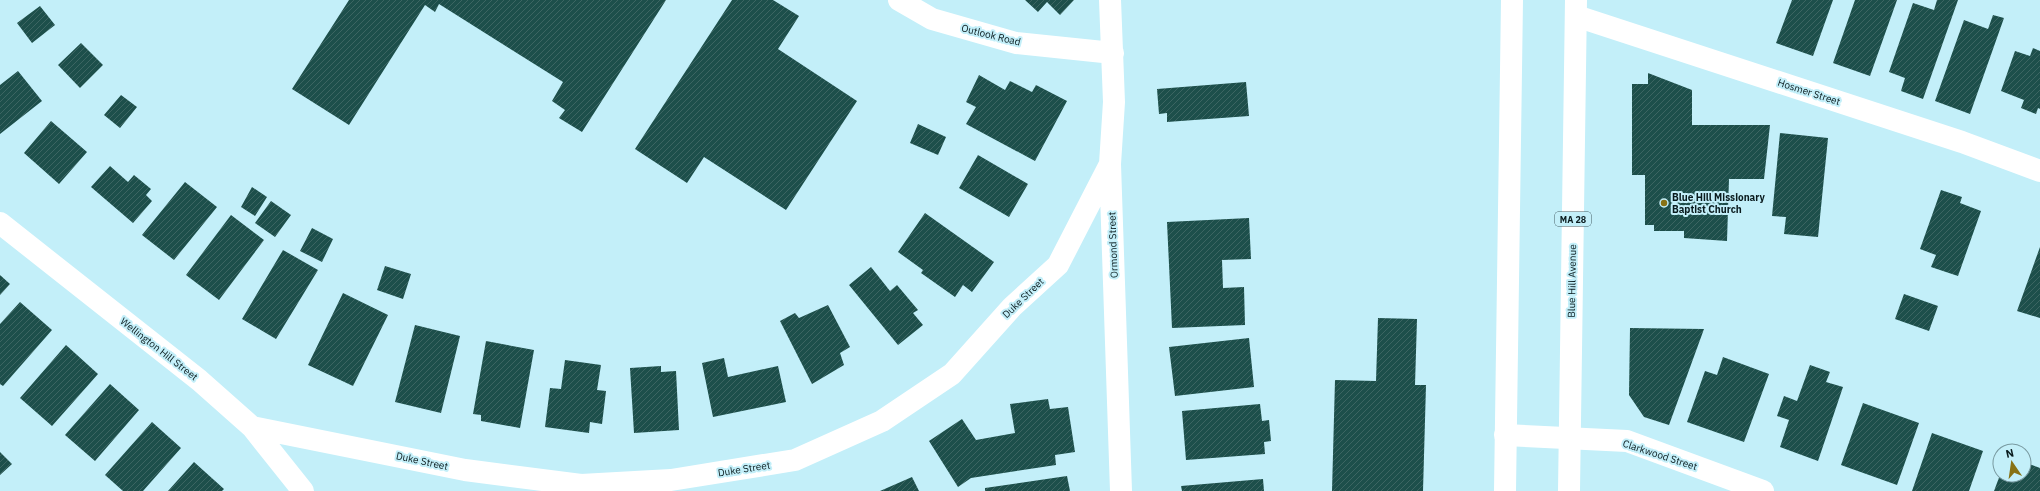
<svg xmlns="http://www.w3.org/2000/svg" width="2040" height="491" font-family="'IBM Plex Sans',sans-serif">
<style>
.building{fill:url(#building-hatch)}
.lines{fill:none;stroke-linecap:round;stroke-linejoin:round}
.street{stroke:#fff;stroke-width:22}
.highway{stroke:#fff;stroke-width:22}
.poi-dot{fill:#887214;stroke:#c3eff9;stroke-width:1.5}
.labels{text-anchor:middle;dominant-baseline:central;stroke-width:4;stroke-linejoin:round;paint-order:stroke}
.shield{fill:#c3eff9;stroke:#425b60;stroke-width:1}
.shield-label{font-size:9px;font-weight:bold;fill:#0a1b1e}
.street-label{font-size:10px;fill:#0a1b1e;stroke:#c3eff9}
.poi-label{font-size:10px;font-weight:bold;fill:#0a1b1e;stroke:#c3eff9;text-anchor:start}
</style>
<defs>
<pattern id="building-hatch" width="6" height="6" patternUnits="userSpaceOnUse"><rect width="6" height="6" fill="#1d4f4b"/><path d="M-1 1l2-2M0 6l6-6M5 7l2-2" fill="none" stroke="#3c6562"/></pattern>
</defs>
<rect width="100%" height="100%" fill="#c3eff9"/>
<path class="building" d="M349,0H666L582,132L559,118L565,110L552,101L563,82L439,4L435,12L425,5L349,125L292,89Z
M732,0H773L799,16L778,49L857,101L786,210L704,157L687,183L635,149Z
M1025,0H1074L1060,15L1047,2L1038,12Z
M1792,0H1833L1813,56L1776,43Z
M1855,0H1897L1870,76L1833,63Z
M1937,0H1958L1923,99L1901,91L1905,78L1889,72L1913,3L1934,10Z
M40,6L55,25L32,43L17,23Z
M1993,15L2004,18L1970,114L1935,101L1964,20L1988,29Z
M81,43L103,65L80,88L58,65Z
M2033,48L2040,51V109L2038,108L2036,114L2021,108L2024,100L2001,91L2015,51L2030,56Z
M18,71L42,101L0,134V85Z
M1648,73L1692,90V125H1770L1764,179H1729L1727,241L1684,238V231H1654V225H1645V175H1632V84H1648Z
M979,75L1005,90L1010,81L1032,92L1036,85L1067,101L1035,161L966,124L976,107L966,102Z
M1246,82L1249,116L1167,122V113L1159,114L1157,89Z
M121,95L137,107L120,128L104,115Z
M51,121L87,152L59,184L24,153Z
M918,124L946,137L938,155L910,143Z
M1780,133L1828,138L1818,237L1784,234L1786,217L1772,216Z
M978,155L1028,184L1009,217L959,188Z
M110,166L128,182L134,175L151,189L146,195L152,201L133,223L91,187Z
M185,182L217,207L174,260L142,235Z
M252,187L267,197L255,216L241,207Z
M1941,190L1962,197L1960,203L1981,211L1958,276L1931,267L1936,255L1920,249Z
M271,201L291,215L275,237L255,223Z
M925,213L994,262L972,292L963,285L955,297L921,273L923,270L898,252Z
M231,215L264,240L219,300L186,275Z
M1249,218L1251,259L1222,260L1223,288L1244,287L1245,325L1172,328L1167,222Z
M312,228L333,239L322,262L300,251Z
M2040,247V318L2017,311Z
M283,250L318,270L276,339L242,319Z
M385,266L411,274L403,299L377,290Z
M871,267L890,291L897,285L918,310L913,313L923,325L898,345L849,285Z
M0,275L10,284L0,295Z
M343,293L388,315L353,386L308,365Z
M1904,294L1938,306L1929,331L1895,319Z
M20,302L52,330L3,386L0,384V324Z
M828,305L850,347L840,353L844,365L812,384L780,321L795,313L799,318Z
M1378,318L1417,319L1415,385H1426L1423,491H1332L1335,380L1376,381Z
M415,325L460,336L441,413L395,402Z
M1630,328L1704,329L1669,425L1644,417L1629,395Z
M1249,338L1254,387L1175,396L1169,347Z
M486,341L534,350L520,428L481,421V415L473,414Z
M66,345L98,374L52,426L20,398Z
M1723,357L1769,374L1744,442L1687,422L1705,371L1717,375Z
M724,358L728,377L778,366L786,402L713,417L702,363Z
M565,360L601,365L597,390L606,391L602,424L590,422L589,433L545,427L550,388L561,389Z
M1810,365L1830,372L1826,382L1843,387L1818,461L1780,447L1789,420L1777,416L1784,396L1797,401Z
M661,366V372L676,371L679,430L634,433L630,368Z
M110,384L139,410L95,461L65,435Z
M1048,399L1050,409L1068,407L1075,452L1055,455L1056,465L971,478L958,487L929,441L962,419L976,440L1015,433L1010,404Z
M1863,403L1919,423L1897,485L1841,465Z
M1260,404L1262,421L1269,420L1271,441L1264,442L1265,454L1186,460L1182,411Z
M152,422L181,448L143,491H123L105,475Z
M1932,433L1983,451L1969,491H1912Z
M0,452L12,464L0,475Z
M194,462L224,489L222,491H168Z
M2024,462L2040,468V491H1994L2000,475H2024Z
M1067,476L1070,491H985V488Z
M912,477L919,491H880Z
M1263,479L1264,491H1182L1181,486Z"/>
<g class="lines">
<path class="street" d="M899,0L932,19L1016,43L1113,53
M1110,0L1114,102L1110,164L1121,491
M1576,16L1962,142L2040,171
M0,223L199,380L252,427L303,491
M252,427L465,470L581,485L671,480L795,460L882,421L952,374L1012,307L1058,265L1110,164
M1505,435L1627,441L1763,491"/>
<path class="highway" d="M1505,491L1512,0
M1569,491L1576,0"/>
</g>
<circle class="poi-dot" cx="1664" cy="203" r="4"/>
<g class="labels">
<rect class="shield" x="1555" y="212" width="36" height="14" rx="3"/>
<g class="shield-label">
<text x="1573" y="219">MA 28</text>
</g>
<g class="street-label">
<text transform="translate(991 35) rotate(14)">Outlook Road</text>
<text transform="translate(1809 92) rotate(18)">Hosmer Street</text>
<text transform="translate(1113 245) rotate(-92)">Ormond Street</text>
<text transform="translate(1572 281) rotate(-89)">Blue Hill Avenue</text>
<text transform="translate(1023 298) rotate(-44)">Duke Street</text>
<text transform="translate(159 349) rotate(38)">Wellington Hill Street</text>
<text transform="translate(1660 455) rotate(18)">Clarkwood Street</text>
<text transform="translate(422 461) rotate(12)">Duke Street</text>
<text transform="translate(744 469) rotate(-9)">Duke Street</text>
</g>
<g class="poi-label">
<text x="1672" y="197">Blue Hill Missionary<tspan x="1672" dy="12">Baptist Church</tspan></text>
</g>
</g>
<g transform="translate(2012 463) rotate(347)"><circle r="19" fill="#c3eff9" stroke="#799aa1"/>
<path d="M0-3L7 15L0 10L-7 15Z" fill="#887214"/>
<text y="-6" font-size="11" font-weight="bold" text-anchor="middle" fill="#0a1b1e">N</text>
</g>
</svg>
